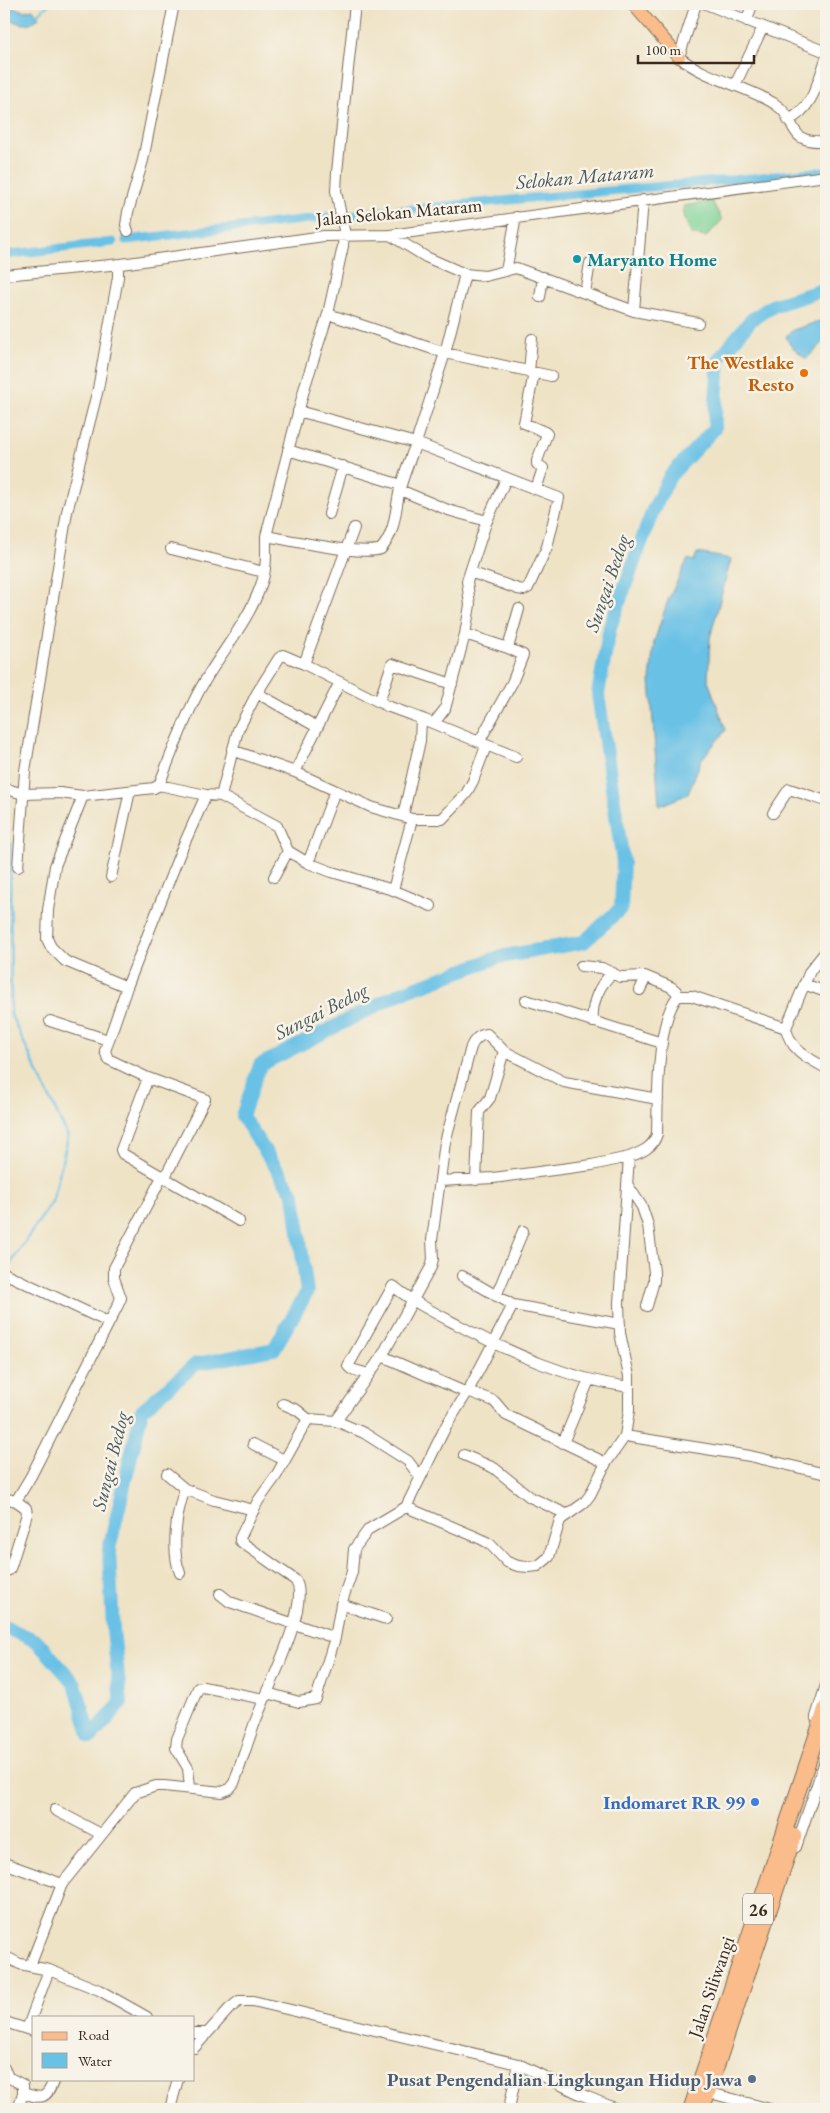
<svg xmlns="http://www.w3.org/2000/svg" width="830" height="2113" font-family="'EB Garamond',serif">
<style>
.green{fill:#7ad195;stroke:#5a7e5a}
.water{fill:#69c1e6;stroke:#527682}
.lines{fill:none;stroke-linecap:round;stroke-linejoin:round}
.stream{stroke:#69c1e6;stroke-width:2.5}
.canal{stroke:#69c1e6;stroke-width:9}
.river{stroke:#69c1e6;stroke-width:14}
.minor-casing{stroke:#7a6b59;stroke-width:12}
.major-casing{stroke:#7a6b59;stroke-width:14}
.highway-casing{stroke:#7a6b59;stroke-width:17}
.minor{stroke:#fff;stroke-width:10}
.major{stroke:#f9bc8a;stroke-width:12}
.highway{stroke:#f9bc8a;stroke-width:15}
.culture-dot{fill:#0f9aa8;stroke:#f7f3e8;stroke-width:2}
.food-dot{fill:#e8710a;stroke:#f7f3e8;stroke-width:2}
.shop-dot{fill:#3f7fe0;stroke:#f7f3e8;stroke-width:2}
.service-dot{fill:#5c6f8a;stroke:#f7f3e8;stroke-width:2}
.labels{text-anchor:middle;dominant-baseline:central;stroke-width:5;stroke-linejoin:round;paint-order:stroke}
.shield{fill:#f7f3e8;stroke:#73665b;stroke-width:1}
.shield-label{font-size:18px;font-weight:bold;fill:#3b2a1e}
.street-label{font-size:19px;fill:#3b2a1e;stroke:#f7f3e8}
.culture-label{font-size:19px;font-weight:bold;fill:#0d838f;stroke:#f7f3e8;text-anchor:start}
.food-label{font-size:19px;font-weight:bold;fill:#c56008;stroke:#f7f3e8;text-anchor:end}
.shop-label{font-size:19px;font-weight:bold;fill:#366cbe;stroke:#f7f3e8;text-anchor:end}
.service-label{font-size:19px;font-weight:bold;fill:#4e5e75;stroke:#f7f3e8;text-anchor:end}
.water-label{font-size:20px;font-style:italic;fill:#49575a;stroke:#f7f3e8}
</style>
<rect width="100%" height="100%" fill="#f7f3e8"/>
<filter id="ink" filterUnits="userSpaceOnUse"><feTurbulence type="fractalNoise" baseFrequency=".02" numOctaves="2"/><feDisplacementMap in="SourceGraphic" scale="10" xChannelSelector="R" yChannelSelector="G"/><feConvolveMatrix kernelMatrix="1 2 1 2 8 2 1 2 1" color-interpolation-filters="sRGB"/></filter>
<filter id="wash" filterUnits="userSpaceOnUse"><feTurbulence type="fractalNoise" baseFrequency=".0096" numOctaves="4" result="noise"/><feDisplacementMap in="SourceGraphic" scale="20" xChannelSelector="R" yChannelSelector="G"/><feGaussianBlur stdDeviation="1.12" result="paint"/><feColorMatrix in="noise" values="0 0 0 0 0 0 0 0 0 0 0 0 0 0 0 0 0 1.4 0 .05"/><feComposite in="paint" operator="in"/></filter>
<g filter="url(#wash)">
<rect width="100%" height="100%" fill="#efe3c6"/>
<path class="green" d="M712,201L722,220L706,237L691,234L685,219L683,206Z"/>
<path class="water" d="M4,4L24,11L33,9L39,18C26,28 18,24 4,16Z
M826,319V340L806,359L790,345L786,336L793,330Z
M697,553L731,559L710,638L708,681L726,730L701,760L688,794L659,806L650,680L654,642L668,600L688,559L694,561Z"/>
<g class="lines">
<path class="stream" d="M35,15L38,14L49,4
M4,85L6,95L4,99
M4,831L10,843L11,1015L68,1137L53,1200L5,1272"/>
<path class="canal" d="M348,215L826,171
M126,240L335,216
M4,255L113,242"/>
<path class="river" d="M4,1627L37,1641L75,1684L91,1737L121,1703L113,1630L109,1549L142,1410L196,1364L274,1349L307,1292L294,1195L242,1116L260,1065L401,993L499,957L584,942L621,908L623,862L598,694L610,627L653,510L670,476L714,429L719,359L751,320L772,306L826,289"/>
</g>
</g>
<g filter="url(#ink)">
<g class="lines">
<defs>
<path id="minor" d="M696,4L679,57C707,80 745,85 775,104C800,120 784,144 826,141
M706,4L826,52
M747,21L752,4
M735,85L763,27
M788,120C812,110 818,82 826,59
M128,231L126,225L128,212L143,160L174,4
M390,235L426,257L465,274
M506,271L516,217
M4,275L121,264L324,236L390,235L826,176
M585,293L590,263
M540,297L543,277
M634,311L643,200
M328,314L445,353L465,274L485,276L516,268L634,311L698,323
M529,372L532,339
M534,373L524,423L545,432L547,434L537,461V464L543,468L536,489
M288,450L401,485
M400,490L448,510L487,521
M329,514L343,466
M266,536C290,540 361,556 381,549C397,531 395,506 401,485C405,471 411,457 416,443L298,411
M171,549L264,572
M470,572L518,589L524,590L528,588L547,547L559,498L416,443L445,353L551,376
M465,634L508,648L523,655L512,683L479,742
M508,648L519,609
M304,664L387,706L425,720L516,757
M257,693L317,727
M379,702L392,664L452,684
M434,723L445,709L465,634L470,605L467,581L486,523L506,479
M232,750L295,772L340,682
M295,772L371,807L412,819H442L466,794L473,781L486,746
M159,785L206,795L180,853L127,987L105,1051L108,1059L148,1078L121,1150L123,1154L239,1221
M4,788L23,794L60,793L83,796L154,788L159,785C171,755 182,725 196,697C215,658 247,626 261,585C267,570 266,552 266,536L305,386L328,314L343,246L344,230L336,191L337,172L355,4
M206,795L221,796L277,826L288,851L308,863L332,872L393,890L431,906
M83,796L55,866L48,910L47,939L51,947L65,961L127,987
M221,796L238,730L257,693L279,658L283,655L304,664L354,528
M773,813L789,789L826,801
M403,816L420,741L421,719
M308,863L335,791
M18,867L25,771L67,512L98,389L118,277V264
M111,877L130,791
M274,877L288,851
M393,890L412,819
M581,966L602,968L620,977L645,976L671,987L676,991L678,996
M804,984L826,992
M640,990L646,977
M526,1000L662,1043
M50,1021L108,1040
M593,1022C591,1004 599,984 613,973
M786,1028L810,971L826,951
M786,1028C790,1050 808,1058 826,1068
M148,1078L205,1099L165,1177
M476,1180L479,1112L490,1098L504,1051
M440,1181L493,1178L592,1165L629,1157
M627,1184L642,1207L648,1225L654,1272V1281L647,1306
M4,1273L108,1322
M462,1276L513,1305
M496,1296L523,1231
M382,1356L467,1393
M369,1374L351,1369L348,1366L393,1286C413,1302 435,1313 458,1325C511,1353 568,1379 629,1387
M468,1391L494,1401L506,1415L606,1463
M283,1404L297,1410L308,1419
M336,1421L382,1356L431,1267L433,1259L432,1240L445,1142L471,1047C474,1040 479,1035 487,1034L504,1051L564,1082L658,1099
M625,1436L750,1456L826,1474
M563,1443L589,1380
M253,1444L284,1460
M464,1455L494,1468L530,1497L566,1514
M167,1474L185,1489L214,1500L254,1510
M4,1498L16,1501L31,1476L118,1305L121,1298L114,1278V1268L163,1175
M406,1507L481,1539L490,1544L507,1562L518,1566L528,1567L538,1566L549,1557L560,1520L584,1503L590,1495L606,1463L625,1436L629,1411V1376L620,1333L619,1303L629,1157C642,1152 653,1148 657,1134C658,1099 656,1022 678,996H692L786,1028
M4,1571L9,1570L11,1566L27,1514L26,1508L16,1501
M180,1573C171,1550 176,1513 185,1489
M220,1594L230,1602L335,1638L341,1604L352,1572L354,1549L369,1529L406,1507L446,1426L468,1391L513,1305L620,1324
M341,1604L386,1619
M267,1693L299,1702L316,1699L335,1638
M816,1717L826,1685
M190,1787L188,1768L176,1748L177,1739L198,1688L203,1687L264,1699
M55,1810L101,1834
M796,1847L826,1758
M4,1863L62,1884
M4,1956L20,1964L49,1970L99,1990L147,2017
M30,1966L62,1884L135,1793L156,1786H164L222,1792L229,1789L234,1783C241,1764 247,1744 254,1725C263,1698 313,1602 295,1580L240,1541V1538L258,1501L276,1476L308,1419L336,1421L364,1433L408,1461L420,1477
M5,2022L33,2031
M27,2029L49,1970
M194,2033H206
M194,2048L229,2009L239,2001H253L518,2064L580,2094L617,2109
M4,2068L8,2077L23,2085V2093L18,2109
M23,2093C42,2099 47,2100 54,2079
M714,2094L770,2109
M170,2109L178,2079
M509,2109L518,2064"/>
<path id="major" d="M633,4L679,57"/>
<path id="highway" d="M691,2109L826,1708
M702,2109L794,1836"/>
</defs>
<use href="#minor" class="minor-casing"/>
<use href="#major" class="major-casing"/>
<use href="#highway" class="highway-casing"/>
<use href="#minor" class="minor"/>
<use href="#major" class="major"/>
<use href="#highway" class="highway"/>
</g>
</g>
<circle class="culture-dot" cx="577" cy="259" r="5"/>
<circle class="food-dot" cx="804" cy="373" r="5"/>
<circle class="shop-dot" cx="755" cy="1802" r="5"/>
<circle class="service-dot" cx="752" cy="2079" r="5"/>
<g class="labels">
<rect class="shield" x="743" y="1893.5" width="30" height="31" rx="4"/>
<g class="shield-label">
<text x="758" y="1909">26</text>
</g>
<g class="street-label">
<text transform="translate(399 212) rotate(-5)">Jalan Selokan Mataram</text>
<text transform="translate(711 1987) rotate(-71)">Jalan Siliwangi</text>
</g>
<g class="culture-label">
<text x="587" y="259">Maryanto Home</text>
</g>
<g class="food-label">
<text x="794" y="362">The Westlake<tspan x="794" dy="22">Resto</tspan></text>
</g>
<g class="shop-label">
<text x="745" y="1802">Indomaret RR 99</text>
</g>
<g class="service-label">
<text x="742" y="2079">Pusat Pengendalian Lingkungan Hidup Jawa</text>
</g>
<g class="water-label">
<text transform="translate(585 176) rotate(-5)">Selokan Mataram</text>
<text transform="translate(607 583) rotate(-71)">Sungai Bedog</text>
<text transform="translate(321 1011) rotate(-27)">Sungai Bedog</text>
<text transform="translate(110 1461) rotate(-76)">Sungai Bedog</text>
</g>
</g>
<rect width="830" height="2113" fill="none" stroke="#f7f3e8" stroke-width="20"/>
<rect x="32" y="2016" width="162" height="65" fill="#f7f3e8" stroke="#aca397"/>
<rect x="42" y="2032" width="25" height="8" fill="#f9bc8a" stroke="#aca397"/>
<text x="78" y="2040" font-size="15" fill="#3b2a1e">Road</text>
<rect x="42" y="2053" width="25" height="15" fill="#69c1e6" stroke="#aca397"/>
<text x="78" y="2066" font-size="15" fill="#3b2a1e">Water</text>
<path d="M638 55v8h116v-8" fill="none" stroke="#3b2a1e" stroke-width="2.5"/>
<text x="645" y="55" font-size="15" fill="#3b2a1e" stroke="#f7f3e8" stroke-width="4" paint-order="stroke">100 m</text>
</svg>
